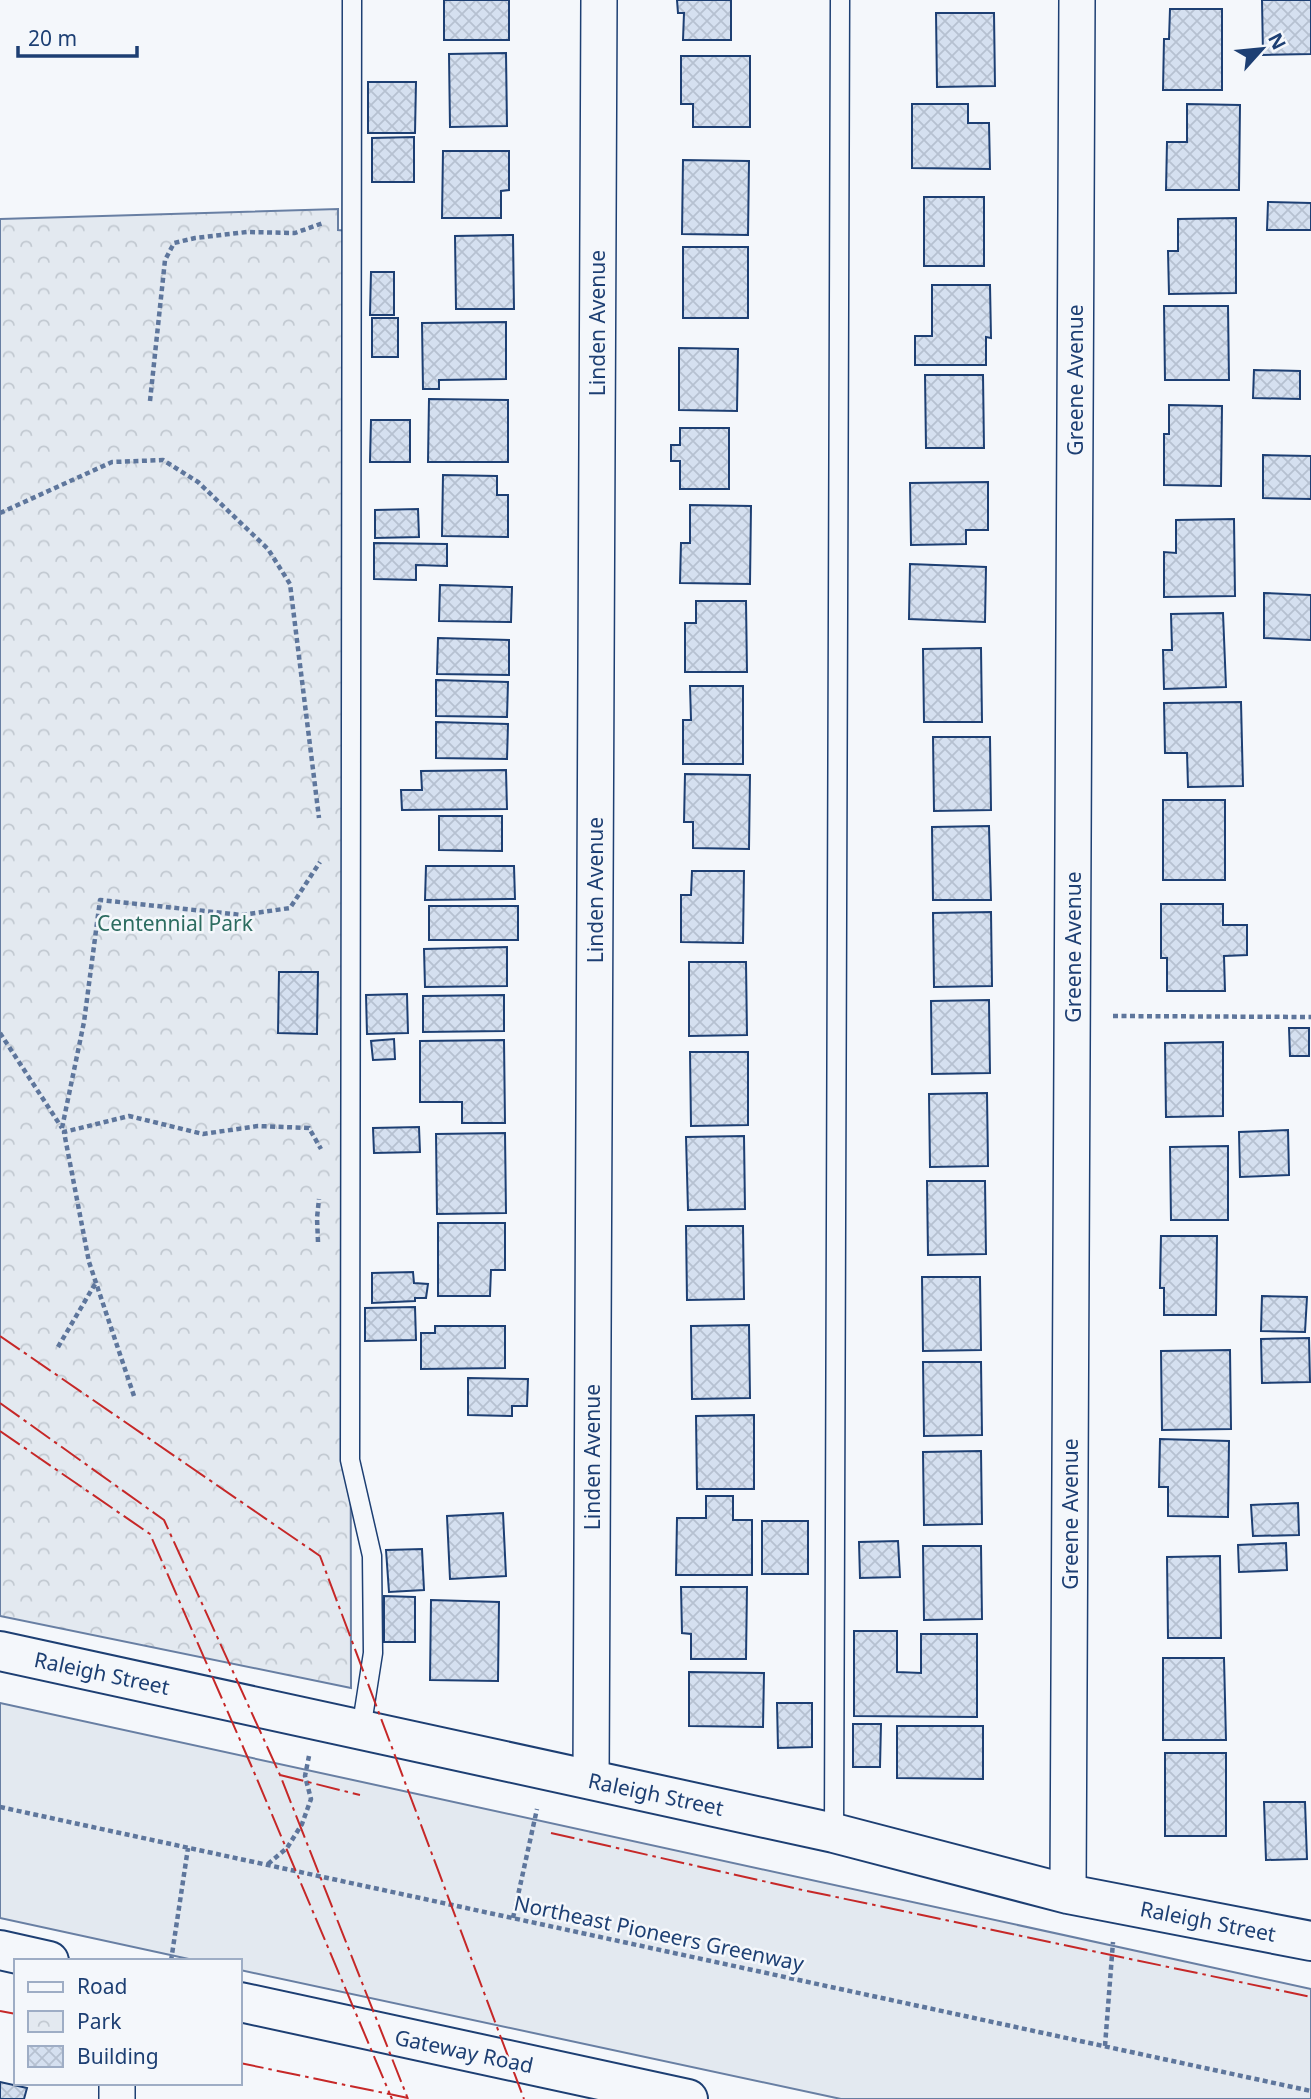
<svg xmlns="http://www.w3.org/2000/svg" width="1311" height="2099" font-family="'Noto Sans',sans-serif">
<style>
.green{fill:#e3e9f0;stroke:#687fa3;stroke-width:2}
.park{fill:url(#park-crowns);stroke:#687fa3;stroke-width:2}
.building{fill:url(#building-cross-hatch);stroke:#1d3f73;stroke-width:2}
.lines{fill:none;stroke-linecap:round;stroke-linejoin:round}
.service-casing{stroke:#1d3f73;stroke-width:21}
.minor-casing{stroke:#1d3f73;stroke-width:38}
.tertiary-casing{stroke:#1d3f73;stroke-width:42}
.secondary-casing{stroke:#1d3f73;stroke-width:42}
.path{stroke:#5e769c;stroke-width:4.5;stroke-dasharray:5 3.5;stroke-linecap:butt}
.service{stroke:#f4f7fb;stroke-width:18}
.minor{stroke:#f4f7fb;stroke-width:35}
.tertiary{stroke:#f4f7fb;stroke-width:38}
.secondary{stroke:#f4f7fb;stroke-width:38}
.power{stroke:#c62828;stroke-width:2;stroke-dasharray:24 5 3.5 5;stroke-linecap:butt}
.labels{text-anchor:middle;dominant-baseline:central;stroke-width:5;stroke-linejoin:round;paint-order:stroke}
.street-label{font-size:21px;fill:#1d3f73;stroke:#f4f7fb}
.park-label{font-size:21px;fill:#2c6c60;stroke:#f4f7fb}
</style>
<defs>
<pattern id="park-crowns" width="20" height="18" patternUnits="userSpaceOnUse" patternTransform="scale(1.75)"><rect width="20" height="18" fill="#e3e9f0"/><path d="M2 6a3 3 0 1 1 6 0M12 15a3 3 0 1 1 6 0" fill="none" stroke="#c2c9d1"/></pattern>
<pattern id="building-cross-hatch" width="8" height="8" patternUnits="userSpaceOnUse" patternTransform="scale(1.75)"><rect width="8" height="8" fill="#d5e0f0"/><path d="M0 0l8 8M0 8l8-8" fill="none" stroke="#b6c1d1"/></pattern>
</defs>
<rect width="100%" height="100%" fill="#f4f7fb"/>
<path class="green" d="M0,1703L1311,1989V2099H841L240,1970V1961H198L0,1918Z"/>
<path class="park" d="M338,209V230L349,231L351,1688L0,1616V219Z"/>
<path class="building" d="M444,0H509V40H444Z
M677,0H731V40H683L684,13H678Z
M1262,0H1311V54L1263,55Z
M1170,9H1222V90H1163L1164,39H1169Z
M936,13H994L995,86L937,87Z
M506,53L507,126L450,127L449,54Z
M681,56H750V127H693V104H681Z
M368,82H416L415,133H368Z
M912,104H968V123H989L990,169L912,168Z
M1187,104L1240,105L1239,190H1166L1167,142H1187Z
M414,137V182H372V138Z
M443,151H509V190L501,191V218H442Z
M683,160L749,161L748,235L682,234Z
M924,197H984V266H924Z
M1268,202L1311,203V230H1267Z
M1236,218V293L1169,294L1168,251H1178V219Z
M513,235L514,309H456L455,236Z
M683,247H748V318H683Z
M371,272H394V315H370Z
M932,285H990L991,338L986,337V365H915V336H932Z
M1164,306H1228L1229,380H1165Z
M372,318H398V357H372Z
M506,322V379L439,380V389H423L422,323Z
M679,348L738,349L737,411L679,410Z
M1254,370L1300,371V399L1253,398Z
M925,375H983L984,448H926Z
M429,399L508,400V462H428Z
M1169,405L1222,406L1221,486L1164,485V434H1169Z
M371,420H410V462H370Z
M680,428H729V489H680V461H671V445H680Z
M1263,455L1311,456V499L1263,498Z
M443,475L497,476V495H508V537L442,536Z
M988,482V530H966V544L911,545L910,483Z
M690,505L751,506L750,584L680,583L681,543H690Z
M418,509L419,537L375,538V510Z
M1234,519L1235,596L1164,597V552L1176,553V520Z
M374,543L447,544V566L416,565V580L374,579Z
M910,564L986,567L985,622L909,619Z
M440,585L512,587L511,622L439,621Z
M1264,593L1311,595V640L1264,638Z
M696,601H746L747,672H685V623H696Z
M1223,613L1226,687L1164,689L1163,650H1172L1171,614Z
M438,638L509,640V675L437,674Z
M981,648L982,722H924L923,649Z
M436,680L508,682L507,717L436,716Z
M690,686H743V764H683V720H691Z
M1241,702L1243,786L1188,787L1187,753H1165L1164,703Z
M436,722L508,724L507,759L436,758Z
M933,737H990L991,810L934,811Z
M506,770L507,809L402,810L401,790H422L421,771Z
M685,774L750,775L749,849L693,848V822H684Z
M1163,800H1225V880H1163Z
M439,816H502V851L439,850Z
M989,826L991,900H933L932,827Z
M426,866H514L515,899L425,900Z
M692,871H744L743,943L681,942V895H691Z
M1161,904H1223V925H1247V955L1224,956L1225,991H1167V958H1161Z
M429,906H518V940H429Z
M991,912L992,986L934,987L933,913Z
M507,947V986L425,987L424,949Z
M689,962H746L747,1035L689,1036Z
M279,972H318L317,1034L278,1033Z
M407,994L408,1033L367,1034L366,995Z
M504,995V1031L423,1032V996Z
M989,1000L990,1073L932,1074L931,1001Z
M1289,1028H1309V1056H1290Z
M394,1039L395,1059L373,1060L371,1041Z
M504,1040L505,1123H462V1102H420V1041Z
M1223,1042V1116L1166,1117L1165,1043Z
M690,1052H748V1125L691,1126Z
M987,1093L988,1166L930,1167L929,1094Z
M419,1127L420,1152L374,1153L373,1128Z
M1288,1130L1289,1175L1240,1177L1239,1132Z
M505,1133L506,1213L437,1214L436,1134Z
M744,1136L745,1209L688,1210L686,1137Z
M1228,1146V1220H1171L1170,1147Z
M927,1181H985L986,1254L928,1255Z
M438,1223H505V1270H491L490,1296H438Z
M686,1226H743L744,1299L687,1300Z
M1161,1236H1217L1216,1315H1164V1288H1160Z
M413,1272L414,1283L428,1284L426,1298H415V1301L372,1303V1273Z
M922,1277H980L981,1350L923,1351Z
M1262,1296L1307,1297L1305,1332L1261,1331Z
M415,1307L416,1340L365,1341V1308Z
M749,1325L750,1398L692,1399L691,1326Z
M435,1326H505V1368L421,1369V1333H435Z
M1309,1338L1310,1382L1262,1383L1261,1339Z
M1230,1350L1231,1429L1162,1430L1161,1351Z
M923,1362H981L982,1435L924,1436Z
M468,1378L528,1379L527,1406H512V1416L468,1415Z
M754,1415V1489H697L696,1416Z
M1160,1439L1229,1441L1228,1517L1168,1516V1487H1159Z
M981,1451L982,1524L924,1525L923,1452Z
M706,1496H733V1520H752V1575H676L677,1518H706Z
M1298,1503L1299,1535L1253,1536L1251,1505Z
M503,1513L506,1576L450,1579L447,1516Z
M762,1521H808V1574H762Z
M898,1541L900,1577L860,1578L859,1542Z
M1286,1543L1287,1570L1239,1572L1238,1545Z
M923,1546H981L982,1619L924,1620Z
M422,1549L424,1590L389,1592L386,1550Z
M1220,1556L1221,1638H1168L1167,1557Z
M681,1587H747L746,1659H691V1634L682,1633Z
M384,1596L415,1597V1642H384Z
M431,1600L499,1602L498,1681L430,1680Z
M854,1631H897V1672L921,1673V1634H977V1717L854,1716Z
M1163,1658H1224L1226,1740H1163Z
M689,1672L764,1673L763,1727L689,1726Z
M777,1703H812V1747L778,1748Z
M853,1724H881L880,1767H853Z
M897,1726H983V1779L897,1778Z
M1165,1753H1226V1836H1165Z
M1264,1802H1305L1307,1859L1266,1860Z
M0,2082L27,2088L24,2099H0Z"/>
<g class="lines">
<defs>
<path id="service" d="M352,0L350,1460L372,1556L373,1653L361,1730
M834,1833L840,0"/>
<path id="minor" d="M591,1780L599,0
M1068,1894L1077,0
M117,2099V2083"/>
<path id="tertiary" d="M0,1651L834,1833L1068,1894L1311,1941"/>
<path id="secondary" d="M0,1950L49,1961
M240,2002L688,2099"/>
</defs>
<use href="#service" class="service-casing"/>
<use href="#minor" class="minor-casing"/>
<use href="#tertiary" class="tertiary-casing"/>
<use href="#secondary" class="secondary-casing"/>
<path class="path" d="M150,401L165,260L174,243L195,238L247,232L295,233L323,223
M0,513L112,462L163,460L198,482L268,549L290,584L319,818
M1113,1016L1311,1017
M0,1033L62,1128
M62,1128L84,1022L100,900L242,915L290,908L320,862
M318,1242L317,1218L319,1199
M58,1347L95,1284
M134,1396L89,1262L64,1132L129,1116L203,1134L258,1126L309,1128L321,1149
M0,1807L1311,2091
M268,1864L287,1848L302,1824L311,1799L305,1776L309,1756
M513,1918L537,1809
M171,1961L188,1848
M1105,2046L1113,1942"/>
<use href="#service" class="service"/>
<use href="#minor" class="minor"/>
<use href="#tertiary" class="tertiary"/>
<use href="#secondary" class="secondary"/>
<path class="power" d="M0,1336L320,1556L524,2099
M0,1403L164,1520L280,1775L408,2099
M0,1431L150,1534L254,1772L392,2099
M280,1775L360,1795
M551,1833L798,1889L1311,1997
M0,2011L16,2014
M240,2063L408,2098"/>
</g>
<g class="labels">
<g class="street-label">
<text transform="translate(597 323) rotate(-90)">Linden Avenue</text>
<text transform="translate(1075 380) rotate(-90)">Greene Avenue</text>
<text transform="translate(595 890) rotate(-90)">Linden Avenue</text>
<text transform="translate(1073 947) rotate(-90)">Greene Avenue</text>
<text transform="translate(592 1457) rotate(-90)">Linden Avenue</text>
<text transform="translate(1070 1514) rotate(-90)">Greene Avenue</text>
<text transform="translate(102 1673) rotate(12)">Raleigh Street</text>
<text transform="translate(656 1794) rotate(12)">Raleigh Street</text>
<text transform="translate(1208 1921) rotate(11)">Raleigh Street</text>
<text transform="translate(659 1933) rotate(12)">Northeast Pioneers Greenway</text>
<text transform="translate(464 2051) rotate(12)">Gateway Road</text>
</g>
<g class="park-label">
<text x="175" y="923">Centennial Park</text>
</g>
</g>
<rect x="14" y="1959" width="228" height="126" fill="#f4f7fb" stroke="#9eadc5" stroke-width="2"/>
<rect x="28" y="1982" width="35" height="10" fill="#f4f7fb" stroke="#9eadc5" stroke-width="2"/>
<text x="77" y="1994" font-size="21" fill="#1d3f73">Road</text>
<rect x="28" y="2011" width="35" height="21" fill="url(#park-crowns)" stroke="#9eadc5" stroke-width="2"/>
<text x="77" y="2029" font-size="21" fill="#1d3f73">Park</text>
<rect x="28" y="2046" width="35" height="21" fill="url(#building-cross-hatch)" stroke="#9eadc5" stroke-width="2"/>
<text x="77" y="2064" font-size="21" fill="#1d3f73">Building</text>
<g transform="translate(1262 49) rotate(63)" stroke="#f4f7fb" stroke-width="5" paint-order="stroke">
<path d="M0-5L12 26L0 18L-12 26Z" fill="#1d3f73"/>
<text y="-10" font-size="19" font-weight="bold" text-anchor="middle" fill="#1d3f73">N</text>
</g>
<path d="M18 46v10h119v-10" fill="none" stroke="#1d3f73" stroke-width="3.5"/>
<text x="28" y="46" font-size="21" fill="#1d3f73" stroke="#f4f7fb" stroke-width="5" paint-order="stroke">20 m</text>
</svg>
